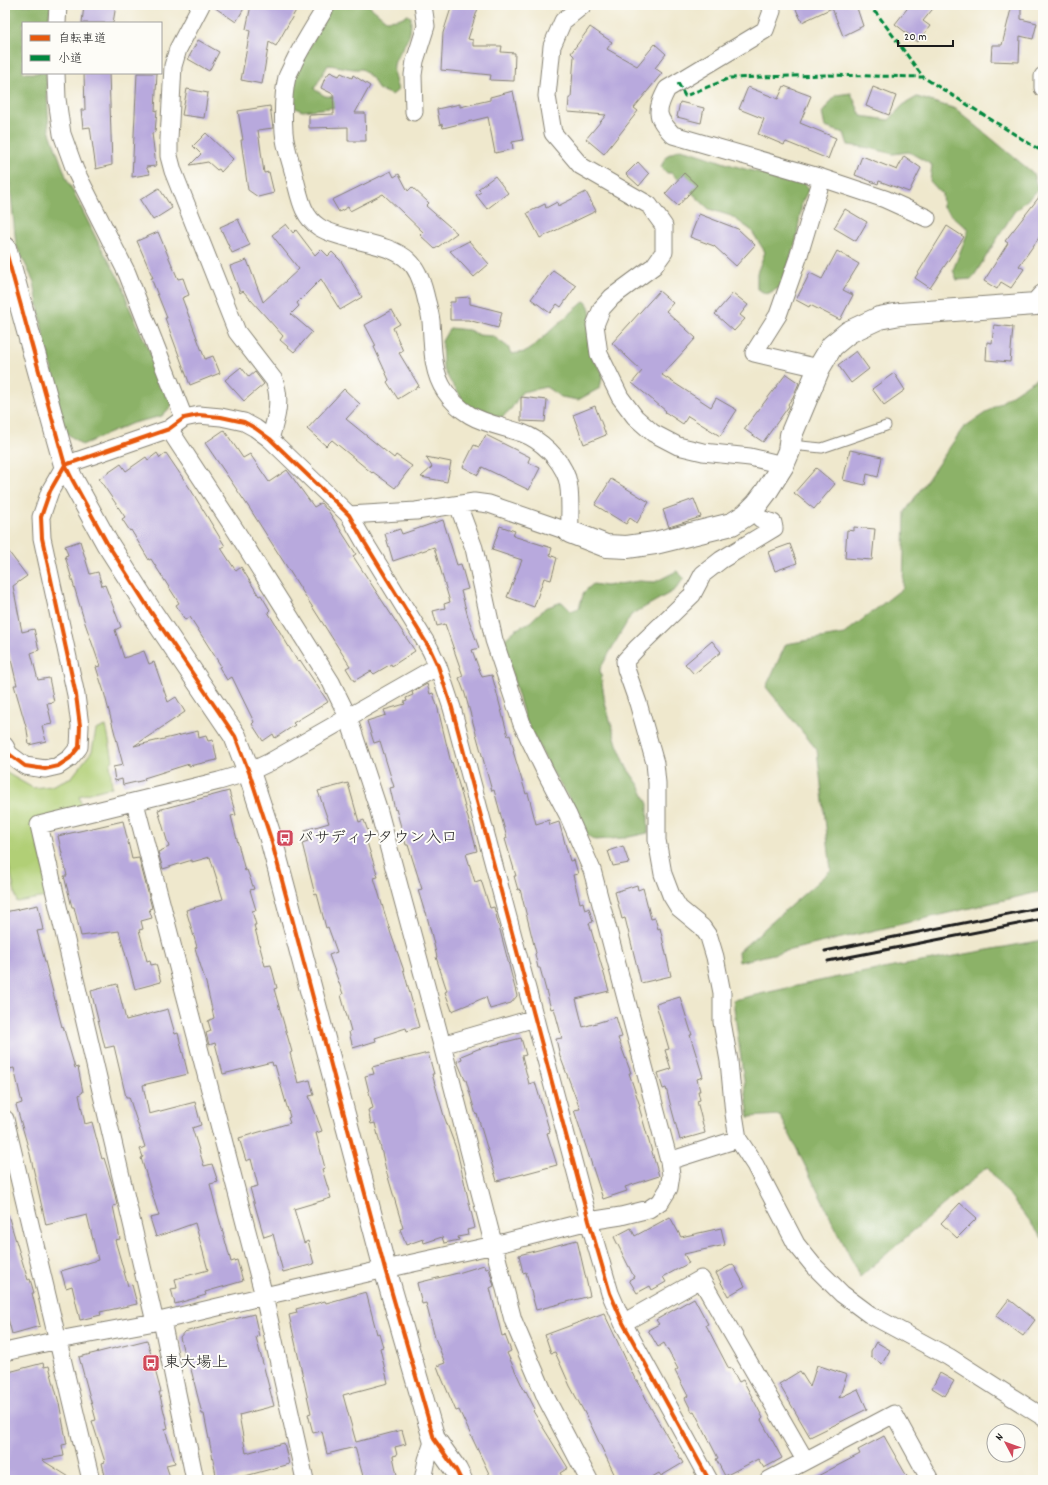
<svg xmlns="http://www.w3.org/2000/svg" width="1048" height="1485" font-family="Dekko,'Klee One',sans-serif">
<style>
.green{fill:#b1cf76;stroke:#667649}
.forest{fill:#8cb267;stroke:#546742}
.building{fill:#b8a9dd}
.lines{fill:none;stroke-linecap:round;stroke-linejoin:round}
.lane-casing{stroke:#868274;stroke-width:11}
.street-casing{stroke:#868274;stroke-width:19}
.secondary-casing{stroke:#868274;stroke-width:24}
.lane{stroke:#fff;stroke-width:9}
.street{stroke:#fff;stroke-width:17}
.secondary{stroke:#fff;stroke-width:22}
.rail{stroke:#1c1c1c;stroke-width:3}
.quiet{stroke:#00873e;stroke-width:3;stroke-dasharray:6 3;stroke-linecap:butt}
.cycleway-casing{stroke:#fdfcf7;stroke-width:6}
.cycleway{stroke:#e8590c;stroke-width:4}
.labels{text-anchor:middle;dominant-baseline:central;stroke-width:4;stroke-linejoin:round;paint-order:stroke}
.poi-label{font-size:16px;fill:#1c1c1c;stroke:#fdfcf7;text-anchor:start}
</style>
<rect width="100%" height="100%" fill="#fdfcf7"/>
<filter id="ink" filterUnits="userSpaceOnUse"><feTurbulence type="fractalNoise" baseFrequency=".025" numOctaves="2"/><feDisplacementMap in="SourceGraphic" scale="8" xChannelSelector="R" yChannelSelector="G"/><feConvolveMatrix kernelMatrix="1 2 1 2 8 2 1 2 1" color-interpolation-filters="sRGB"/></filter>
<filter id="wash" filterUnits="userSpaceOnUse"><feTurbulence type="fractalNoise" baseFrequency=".012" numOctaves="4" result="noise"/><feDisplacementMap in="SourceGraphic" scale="16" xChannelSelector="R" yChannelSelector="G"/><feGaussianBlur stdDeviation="0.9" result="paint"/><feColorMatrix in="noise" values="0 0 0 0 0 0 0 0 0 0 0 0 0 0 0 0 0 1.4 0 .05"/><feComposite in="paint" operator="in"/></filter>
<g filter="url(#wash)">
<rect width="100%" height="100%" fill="#efe8cd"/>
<path class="green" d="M106,726L113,760L110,764L112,787L79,796L82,807L32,822L52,896L17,902L5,848V772L33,788L51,786L72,777L92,751L96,730Z"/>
<path class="forest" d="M5,5H51L48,23H23V73H46L49,130L67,179L97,240L122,284L130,309L150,352L160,380L173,404L162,416L133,423L82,445L64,431L59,414L58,395L42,328L34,282L16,245L7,154L5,148Z
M332,5H368L386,20L398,19L408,15L411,17C411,23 411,31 409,36C397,61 388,59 398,90L392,95L378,89L373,79L362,69C350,70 340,66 328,65L314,89L325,96L336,97L338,107L302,111L289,105L294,76Z
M851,93L861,116L889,120L903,105L917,97L956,109L1033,173L1038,190L1014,212L972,279L957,280L953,270L969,229L960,223L943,207L942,194L930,181L932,165L909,152L893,154L870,148L848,145L844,133L825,127L822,113L836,95Z
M680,149C696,152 710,158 725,163C750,171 775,177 801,178L809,189L802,202L796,242L781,287L767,294L757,289V273L765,252L751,230L731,216L709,209L671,173H667L661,167L666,156Z
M585,301C597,312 586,336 589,351C591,358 599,366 603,373L600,388L578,400L561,397L546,387L522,392L511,409L502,417L484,414L468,407L450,381L443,368L442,341L450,328L469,330L479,335L493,336L508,347L511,354L525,352L534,346L560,322Z
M1043,374V891L739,962L738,952L831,870L817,750L766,687L786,644L844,634L903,588L905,512L963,428Z
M677,571L684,578L675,590L631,615L600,669L605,703L617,744L627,768L639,785L648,804V833L624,838L595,840L587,835L583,821L550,768L525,719L506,654L505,639L515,630L530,622L545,608L562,602L571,611L579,608L584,592L593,584L606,586L639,581L655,582Z
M1043,940V1239L987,1167L860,1277L780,1115L749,1117L733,1000L833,978Z"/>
<g id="blocks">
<path class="building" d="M84,5H116L113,23H82Z
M211,5H246L236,22Z
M251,5H299L276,46L269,42L262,84L241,80L250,31L246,29Z
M452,5H479L468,39L473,40V46H502L501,52L515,53L514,81L490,80L491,75L441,70L443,33Z
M794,5H856L863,26L843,36L832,8L802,22Z
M910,5H936L923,21L930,26L918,42L895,24Z
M1012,5H1021V19L1037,23L1033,39L1020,36L1019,62L991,61L992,45H1002Z
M590,27L612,42L607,49L637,66L655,44L666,54L655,68L662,73L634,108L638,111L604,154L586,139L606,115L568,112L569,98H571L574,56L571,53Z
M198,40L219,52L209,71L188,59Z
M330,72L339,76L341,73L352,78L353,75L370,86L355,113H365L366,141H348V127L309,128V115L334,114L333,94L321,88L325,78Z
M84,73H109L112,165L96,169L90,127L83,128L81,110H85Z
M137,73H157L155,111L157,110L155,132L152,133L156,166L146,167L150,174L132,177Z
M784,86L811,96L800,123L836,138L828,159L786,142L784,145L758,134L764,119L739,109L748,87L778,99Z
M873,87L896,96L889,115L866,106Z
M187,89L208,93L204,118L182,115Z
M513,91L523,140L512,142L513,149L495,153L488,117L443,128L442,124L440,125L437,109L460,104V107L490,100V97Z
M680,102L704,108L701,123L677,117Z
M270,106L273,128L258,130L264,173L269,172L274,193L258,197L248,190L241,140H243L238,111Z
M206,133L233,159L221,172L219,169L217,170L208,162L190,165L201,154L193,146Z
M862,156L897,170L904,156L921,168L909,192L879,181L878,184L855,175Z
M638,162L649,174L639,186L626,174Z
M391,171L394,177L399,174L408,191L412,187L429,203L426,206L457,233L435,249L420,235L423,232L383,194L350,211L348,207L339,212L332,200Z
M684,173L697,185L678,206L665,194Z
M495,176L508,193L487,209L476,195L481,192L478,189Z
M159,188L172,208L153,220L140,200Z
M586,192L596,211L540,238L527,213L545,204L546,208L557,202L558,206Z
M1043,192V232L1019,266L1024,269L1011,288L1001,282L997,289L984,281L1008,243L1005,241Z
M845,209L867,222L856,241L834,228Z
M699,214L738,229L755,245L736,266L714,246L690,237Z
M238,219L250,245L232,253L220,227Z
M286,224L293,233L296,230L315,255L321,249L328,256L332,252L341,261L362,297L340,310L321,279L297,303L299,306L291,314L312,332L294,352L280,340L283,336L243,291L240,293L230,266L247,260L263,302L299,269L272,235Z
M947,226L964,237L930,288L915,278Z
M158,232L178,279L183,278L189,295L182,298L205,359L213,356L220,373L190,385L165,318H167L151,278H153L137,241Z
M469,241L489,264L474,277L450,251Z
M837,251L859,264L843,290L853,295L840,320L810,305L809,307L796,300L810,273L822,279Z
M553,270L576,286L561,307L557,304L550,313L531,299Z
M659,291L673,303L666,311L696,338L662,375L711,407L716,398L737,410L720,436L688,416L683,424L665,412L666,411L632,383L642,371L612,343Z
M733,293L748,305L740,315L745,319L734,331L715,314Z
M470,297V304L502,312L498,328L468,320H450V302H455V298Z
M392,310L400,324L393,328L403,351L399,353L419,386L398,399L387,382L389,380L374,347L376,346L365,325Z
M994,325L1013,327L1010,362L986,360L987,342L992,343Z
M856,351L869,369L851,383L838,365Z
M241,367L249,377L255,372L264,384L244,401L225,380Z
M894,373L905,390L884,405L872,389Z
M786,374L799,383L793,397L788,404L789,406L763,442L744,429Z
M344,389L360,404L346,419L394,458L396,455L412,466L395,488L373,472L372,473L332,440L326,446L307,429Z
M521,397L547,400L545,422L521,421Z
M595,406L606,435L584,444L573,415Z
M224,430L243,458L250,454L269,482L287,470L314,507L321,503L326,509H327L356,554L353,556L415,651L392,666L391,664L374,674L371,671L354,681L346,668L350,666L250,509L205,443Z
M486,435L530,457L528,462L540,468L529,490L482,467L478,475L463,467L474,445L479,447Z
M850,450L882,457L878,477L867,474L865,485L843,480Z
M157,453L160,458L166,453L191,490L225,546L221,548L236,571L241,567L259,596L261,595L270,610L268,612L298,662L300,660L328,702L293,723L295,725L275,738L273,734L263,741L252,724L254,722L232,677L227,680L219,667L221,666L190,617L185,620L176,605L179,603L151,559L149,560L131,530L130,531L122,519L125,517L99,479L121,464L126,471L146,457L148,460Z
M426,457L451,462L447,482L421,477L432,467Z
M816,468L835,484L814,509L794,493Z
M611,479L649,502L637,523L630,518L626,524L595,505Z
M694,499L701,517L669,527L663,510Z
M443,520L457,565L461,564L468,589L461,591L468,617L479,648L472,650L482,677L492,675L508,736L510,735L514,750L513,751L526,794L528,793L536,824L549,820L550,825L559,822L570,861L574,860L578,874L573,875L580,903L583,902L585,910L589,908L593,922L589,923L609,991L576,999L583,1027L616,1017L622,1037L618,1038L631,1073H629L640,1106L639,1107L659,1176L625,1187L627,1191L603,1199L574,1110L580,1109L560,1056L556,1039L562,1038L554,1008L551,1009L540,968H538L535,954L536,953L520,889L518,890L514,876H516L505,839L507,838L494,790L492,791L465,694L459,678L463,676L445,624L437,626L433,611L445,608L444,604L450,602L434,547L393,561L385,534L400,529L402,534Z
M500,526L515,531L513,536L552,548L550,555L557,558L551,580L544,578L534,607L507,597L522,560L492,550Z
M854,527L875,529L872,560L845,558L847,530L854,531Z
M80,541L90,574L98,572L102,586L105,585L121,627L115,630L124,658L144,651L149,664L154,662L168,702L176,697L185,712L134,746L198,731L199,738L206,736L208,741L213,740L217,760L189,766V764L144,778L145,780L123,785L122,779L115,781L113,767L123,765L104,692L96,667L100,666L85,623L65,556L68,555L65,546Z
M790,544L797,563L775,571L768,552Z
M5,547L27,576L13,586L22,632L34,629L39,650L31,653L38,680L49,678L54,702L47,703L52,724L42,726L46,741L29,745L27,730L14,685H17L5,634Z
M712,641L721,652L694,674L685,664Z
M427,684L430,694L433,693L438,709L451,763L452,762L459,785L477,851L466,854L475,882L481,880L490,908L494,907L517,996L511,1003L490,1009L486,997L452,1011L445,992L447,991L436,957H437L426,912L425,913L418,890L422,889L408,845H406L396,809L395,810L390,788L394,787L380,741L374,743L367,721L386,715L384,710L405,704L404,702L407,701L406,698L413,695L412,692Z
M348,783L359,822L364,820L370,837L366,839L378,877L374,878L391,934L403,968L419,1027L407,1031L406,1028L375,1038L376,1041L353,1048L349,1032L351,1031L341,995L343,994L329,955L337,952L328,927L326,928L317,894L315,895L302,843L308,841L305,830L329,823L318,791Z
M229,791L236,815L231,816L245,871L247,870L254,889L250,890L256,910L252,911L256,925H254L265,966L271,965L277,988L274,989L292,1052L290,1053L298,1083L310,1080L314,1095L309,1096L322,1131L316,1133L325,1168L322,1169L331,1198L294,1209L304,1243L308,1241L314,1264L283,1272L273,1234L264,1237L250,1188L258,1186L251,1159L246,1161L239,1138L290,1123L288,1118L290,1117L275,1065L273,1066L272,1062L223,1074L215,1043L209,1045L206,1033L211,1031L208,1021L214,1018L206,983L195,948L197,947L186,910L223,899L210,857L192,862V860L163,869L158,852L169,847L158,810Z
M123,821L132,859L139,858L152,908L149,909L152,918L141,921L143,929L139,930L147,961L150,960L151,965L156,964L161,982L135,989L119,931L81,936L74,907H72L64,876H67L58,836Z
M623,846L629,863L613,866L608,851Z
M637,885L638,890L643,888L651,919L655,918L658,929L660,928L671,976L641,983L625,918L622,919L615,892Z
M38,905L43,930L37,931L62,1027L63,1026L75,1068L78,1067L83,1092L79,1095L85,1124L92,1122L102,1159L104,1158L114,1190L117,1205L113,1206L120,1239L115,1240L128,1286L132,1285L137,1304L100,1312L101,1315L80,1320L72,1286L66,1288L61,1271L98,1260L87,1215L46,1225L30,1154L16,1105L22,1103L14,1068L5,1070V912Z
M117,984L126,1020L168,1009L175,1034L178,1033L188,1074L143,1085L149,1114L195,1102L201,1125L192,1128L204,1166L212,1164L218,1182L210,1184L214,1200L231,1262L237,1260L243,1281L205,1292L206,1295L175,1304L171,1289L177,1288L175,1279L208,1270L195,1223L156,1237L150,1218L159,1216L141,1158L143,1157L140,1149L145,1147L129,1097H126L114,1046L105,1048L91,991Z
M680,997L692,1035H690L703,1077L697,1079L700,1091H698L700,1100L697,1101L705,1133L680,1140L666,1088L663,1089L658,1073L671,1069L665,1050L669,1049L656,1004Z
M521,1038L526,1055L522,1056L529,1084L535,1082L550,1132L547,1133L557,1165L497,1181L477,1114L476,1115L466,1080H465L457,1061L462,1059L461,1056L478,1049Z
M428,1053L434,1074H432L444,1116L457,1151L475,1228L467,1230L468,1235L458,1237L459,1240L444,1243L442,1237L424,1243L423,1239L406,1245L400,1229L403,1228L386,1170L375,1123L371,1124L368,1110L373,1108L365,1076L374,1074L372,1067Z
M960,1203L977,1218L957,1238L941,1223Z
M8,1215L28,1280L30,1279L34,1293H32L40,1326L12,1334L5,1307V1216Z
M670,1217L681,1237L721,1228L725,1245L684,1254L689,1263L663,1277L666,1282L652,1290L650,1286L637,1293L629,1280L634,1277L614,1237L631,1228L635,1236Z
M577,1240L590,1296L536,1310L526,1272L523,1273L519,1255Z
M733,1264L745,1286L728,1296L716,1273Z
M484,1265L486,1269L489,1268L494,1286L490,1288L502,1336L505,1335L511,1351L507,1353L525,1392L526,1391L535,1409L533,1411L568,1468L560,1473L564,1480H492L459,1410L456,1411L440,1374L437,1366L445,1363L435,1338L426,1303L422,1304L417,1283L458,1273Z
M366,1292L377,1334L379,1333L383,1347L380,1348L388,1383L343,1395L356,1442L402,1430L406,1444L395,1447L397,1455L393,1456L398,1480H364L355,1447L327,1454L322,1431L313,1433L308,1414L311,1413L289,1315L297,1313L296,1309L325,1301L326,1303Z
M694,1298L708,1324L706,1325L729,1369L731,1368L739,1382L743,1380L763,1418L761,1420L782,1458L764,1468L758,1459L725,1476L716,1459L718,1458L694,1411L692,1412L685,1398L688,1396L675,1371L678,1369L664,1343L658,1347L648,1330L659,1324L656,1320Z
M1009,1299L1035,1320L1023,1336L996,1316Z
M604,1313L636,1381H638L648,1403L683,1463L661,1476L659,1473L647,1480H617L589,1421L570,1386L555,1352L551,1353L545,1335Z
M254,1314L259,1336L256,1337L274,1406L239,1415L246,1453L284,1443L289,1464L231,1480H217L204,1414H202L187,1353L184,1354L180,1337L184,1332Z
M147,1340L161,1392H159L168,1428L165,1429L175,1463L166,1465L171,1480H106L102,1463L105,1462L92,1421L96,1420L79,1357Z
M876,1342L890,1350L882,1364L871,1357V1351Z
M43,1363L44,1367L49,1366L59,1403L67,1444L62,1445L64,1456L42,1460L74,1480H5V1373Z
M817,1365L847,1375L839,1398L858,1389L867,1409L810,1437L779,1384L800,1371L810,1387Z
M940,1373L954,1381L945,1396L932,1388Z
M884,1436L909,1480H810L860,1454L858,1450Z"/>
</g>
</g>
<g filter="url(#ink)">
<use href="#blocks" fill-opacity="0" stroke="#868274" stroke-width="1"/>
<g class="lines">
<defs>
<path id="lane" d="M790,445L822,448L886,426"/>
<path id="street" d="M201,5L178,49L173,66L169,139V156L173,171L237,332L274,380C282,400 276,419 270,439
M327,5C316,24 304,42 294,62C292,67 289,72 287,77C283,94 283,115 284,132C285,148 292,164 295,179C300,197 302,216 319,227C343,242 388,241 409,261C418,269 422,282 425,294C427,303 430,312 431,321C433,345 431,370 445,391C451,400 460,409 470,415C485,424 505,427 522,433C541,440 560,458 567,478C572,494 569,515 570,532L489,504L474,502L416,511L349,515
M583,5L563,21L552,46L547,96L553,133L581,166L649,205L664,226V252L654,266L612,297L602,308L595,325L599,354L620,397L635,417L653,433L678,446L703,452L750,457L783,465
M770,5L772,11L765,30L667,89C655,112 656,117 673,135L822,178L885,199L927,218
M57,23L58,5
M56,73L57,99L62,134L75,170L127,273L184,418
M1043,76V88
M414,112L413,75L415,61L426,26L423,5
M819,368L754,353L778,315L798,258L822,178
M169,429L236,531L331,682L348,717L378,808L442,1045L513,1320L546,1398L589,1480
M751,509L761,519L773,523L774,528L721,560L703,574L692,595L638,647L625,661L626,669L638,703L655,763L657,783V840L663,874L671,895L679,908L702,927L709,937L715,957L722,993V1022L729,1061L734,1114L738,1139L755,1165L796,1244L813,1265L842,1294L869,1314L949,1357L1043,1417
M5,746L9,754L25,766L45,769L58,766L70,758L79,747L80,726L76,695L42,538L41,517L50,491L65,465L169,429L184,418L199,415L221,417L244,422L255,428L270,439L349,515L365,543L430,649L438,666L452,708L589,1221L610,1293L623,1323L709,1480
M135,803L264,1296L305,1480
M442,1045L535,1018
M5,1119L91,1480
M669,1161L738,1139
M162,1321L195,1480
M155,1322L39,825L219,781L249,772L270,762L438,666
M623,1323L701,1279L805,1460
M5,1352L58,1340L155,1322L264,1296L494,1245L589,1221L621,1216L649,1209L661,1201L669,1188L671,1175L669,1161L592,870L568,815L545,771L522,724L494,640L474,548L458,505
M423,1480L427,1460L434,1439
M769,1480L894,1414L930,1480"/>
<path id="secondary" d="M5,248L58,440L65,465L73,481L107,543L151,612L235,736L249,772L271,839L385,1269L434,1439L456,1470L461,1480
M570,532L606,546L627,547L655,543L732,524L746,515L757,504L766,492L783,465L789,451L791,435L819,368L832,346L849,332L879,318L900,314L1036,304L1043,296"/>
</defs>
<use href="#lane" class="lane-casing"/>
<use href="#street" class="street-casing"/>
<use href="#secondary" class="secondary-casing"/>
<use href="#lane" class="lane"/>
<use href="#street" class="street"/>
<use href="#secondary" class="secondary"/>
<path class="rail" d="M825,951L1043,907
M828,961L1043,919"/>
<path class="quiet" d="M867,5L878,15L923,77
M678,83L685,96L730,78L824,75L923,77L1043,152"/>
<defs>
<path id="cycleway" d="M5,248L58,440L65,465L73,481L107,543L151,612L235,736L249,772L271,839L385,1269L434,1439L456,1470L461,1480
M5,746L9,754L25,766L45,769L58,766L70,758L79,747L80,726L76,695L42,538L41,517L50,491L65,465L169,429L184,418L199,415L221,417L244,422L255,428L270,439L349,515L365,543L430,649L438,666L452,708L589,1221L610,1293L623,1323L709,1480"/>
</defs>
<use href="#cycleway" class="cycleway-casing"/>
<use href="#cycleway" class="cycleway"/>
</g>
</g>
<defs>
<symbol id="bus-square" viewBox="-11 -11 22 22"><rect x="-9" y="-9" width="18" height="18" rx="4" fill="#d1495b" stroke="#fdfcf7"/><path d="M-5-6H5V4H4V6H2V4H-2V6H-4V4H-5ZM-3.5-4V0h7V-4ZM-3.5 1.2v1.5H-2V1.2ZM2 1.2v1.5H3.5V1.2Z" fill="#fff"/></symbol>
</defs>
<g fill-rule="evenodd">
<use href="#bus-square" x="275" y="828" width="20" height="20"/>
<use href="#bus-square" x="141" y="1353" width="20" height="20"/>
</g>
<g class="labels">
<g class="poi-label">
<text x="298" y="838">パサディナタウン入口</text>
<text x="164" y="1363">東大場上</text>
</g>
</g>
<rect width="1048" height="1485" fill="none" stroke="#fdfcf7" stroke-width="20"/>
<rect x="22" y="22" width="140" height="52" fill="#fdfcf7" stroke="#a3a29f"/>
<rect x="30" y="35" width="20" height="6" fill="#e8590c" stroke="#a3a29f"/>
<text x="58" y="42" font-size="12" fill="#1c1c1c">自転車道</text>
<rect x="30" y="55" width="20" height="6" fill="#00873e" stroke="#a3a29f"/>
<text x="58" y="62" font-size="12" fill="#1c1c1c">小道</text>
<g transform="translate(1006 1443) rotate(311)"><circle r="19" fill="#fdfcf7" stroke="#a3a29f"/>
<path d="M0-3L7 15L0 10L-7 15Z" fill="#d1495b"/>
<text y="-6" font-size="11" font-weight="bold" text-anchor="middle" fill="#1c1c1c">N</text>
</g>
<path d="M898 40v6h55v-6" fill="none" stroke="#1c1c1c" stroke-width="2"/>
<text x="904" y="40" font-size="12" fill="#1c1c1c" stroke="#fdfcf7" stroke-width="3" paint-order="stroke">20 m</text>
</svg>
